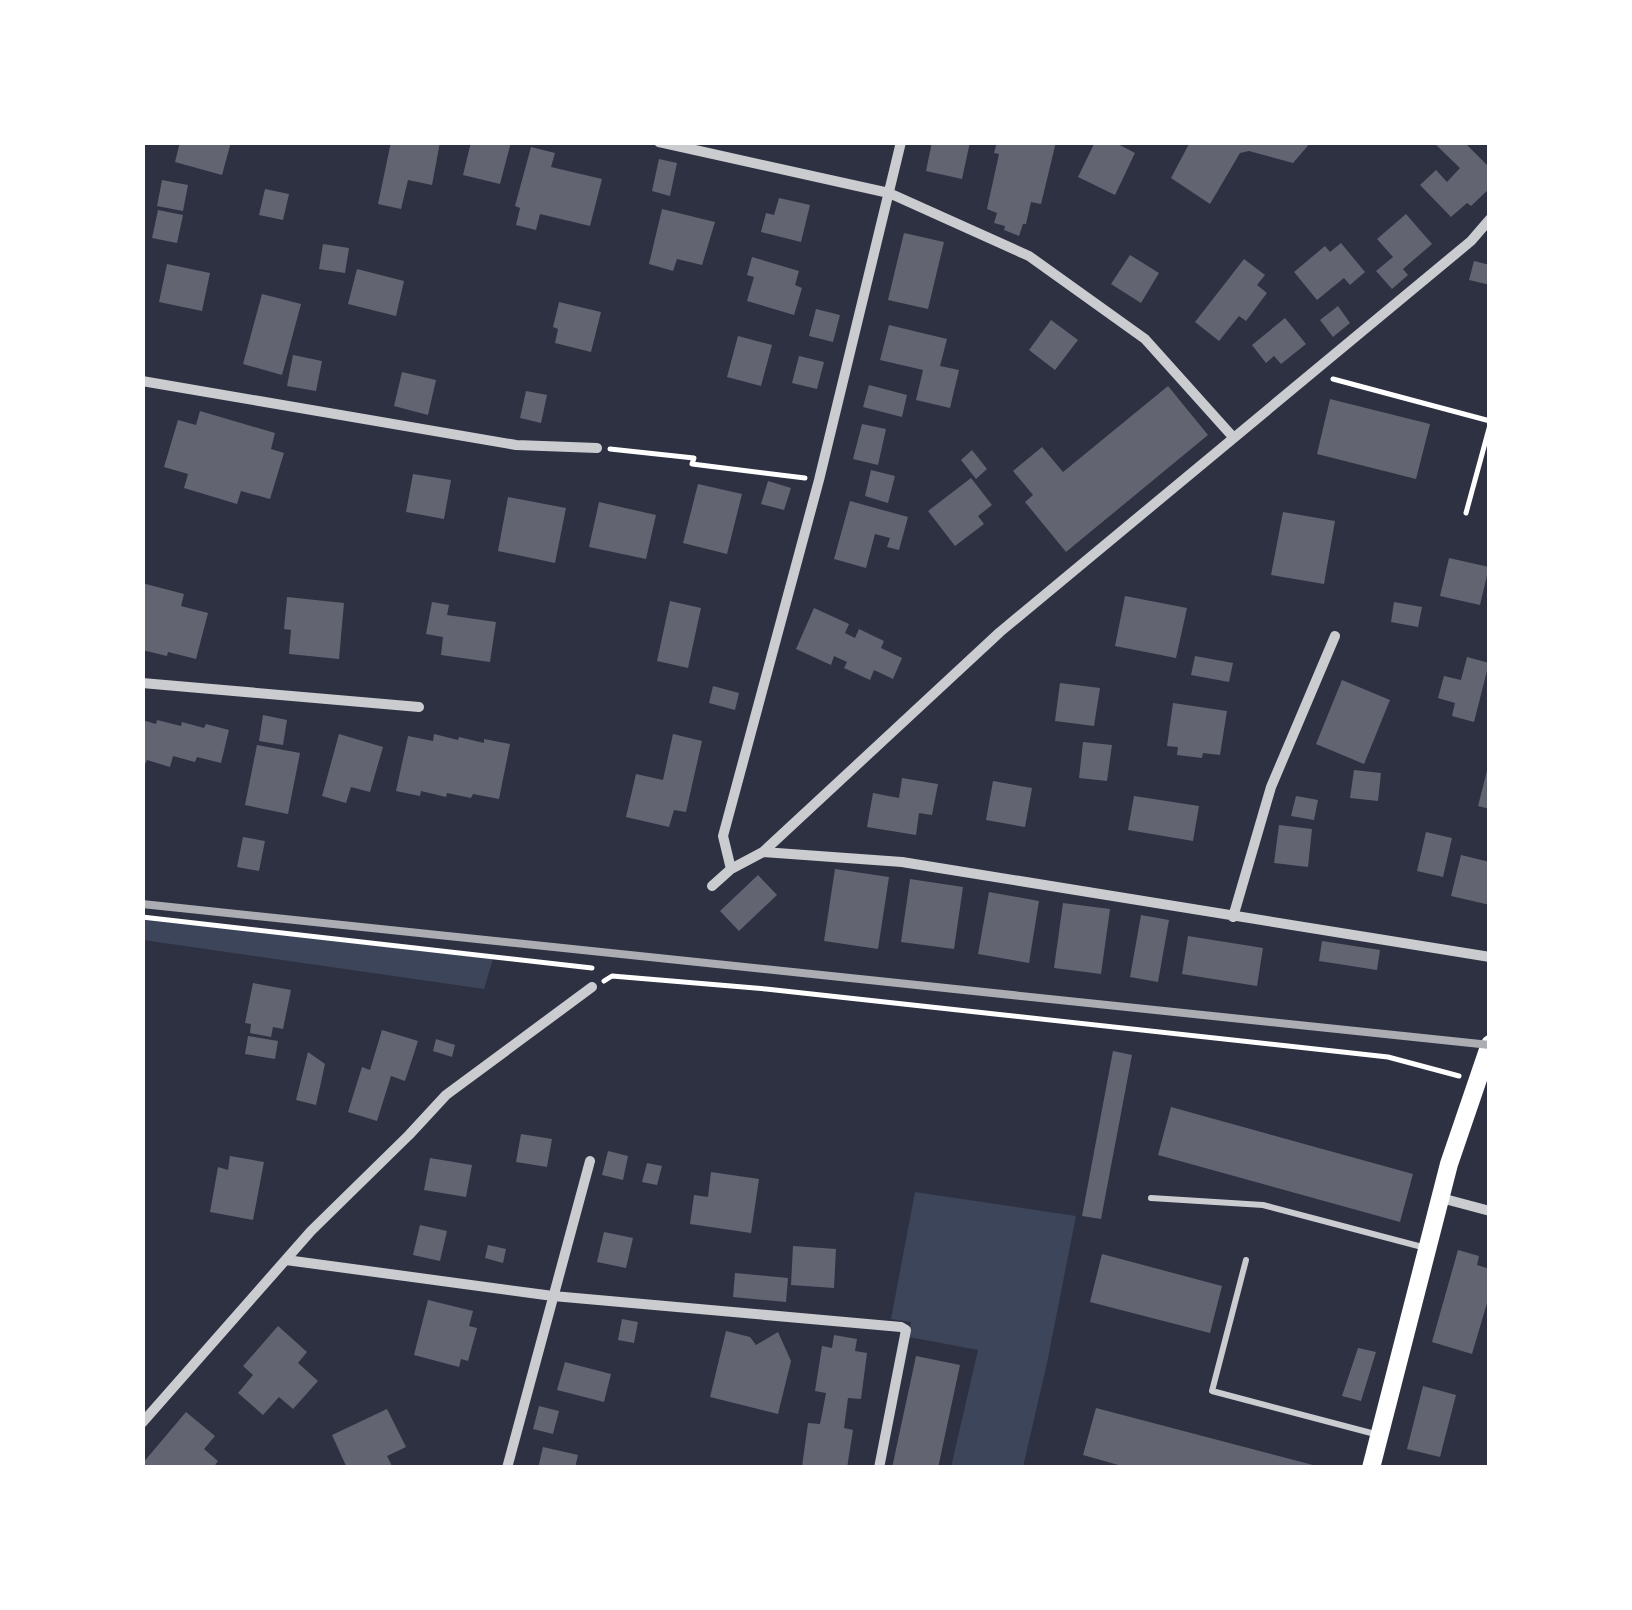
<svg xmlns="http://www.w3.org/2000/svg" width="1632" height="1610" font-family="Overpass,sans-serif">
<style>
.green{fill:#3c4559}
.building{fill:#626471}
.lines{fill:none;stroke-linecap:round;stroke-linejoin:round}
.path{stroke:#fff;stroke-width:5}
.service{stroke:#caccd0;stroke-width:6}
.minor{stroke:#caccd0;stroke-width:10}
.secondary{stroke:#fff;stroke-width:18}
.rail{stroke:#abadb3;stroke-width:8}
</style>
<rect width="100%" height="100%" fill="#2d3142"/>
<path class="green" d="M142,919L493,959L484,989L143,940Z
M915,1192L1076,1216L1047,1363L1023,1467H951L978,1350L909,1337L911,1322L891,1319Z"/>
<path class="building" d="M180,142H231L222,175L175,162Z
M391,142H440L432,185L408,180L401,209L378,204Z
M471,142H511L500,184L463,175Z
M932,142H970L962,179L926,171Z
M997,142H1056L1041,204L1031,202L1026,224H1023L1019,236L1004,230L1005,226L994,223L997,213L987,209L999,154L994,153Z
M1095,142H1114L1135,153L1115,195L1078,177Z
M1190,142H1311L1293,163L1249,151L1240,153L1210,204L1171,178Z
M1433,142H1464L1490,168V188L1471,206L1467,203L1451,217L1420,185L1436,170L1447,182L1460,168Z
M531,147L555,153L551,167L602,179L590,226L540,214L536,230L516,225L520,208L515,206Z
M659,159L677,163L670,196L652,191Z
M162,180L188,185L183,211L157,206Z
M265,189L289,194L283,220L259,215Z
M779,198L810,205L801,242L761,232L766,213L774,215Z
M662,209L715,222L702,265L677,259L673,271L649,264Z
M158,210L183,215L177,243L152,238Z
M1406,214L1432,244L1403,269L1408,275L1392,289L1376,271L1393,257L1377,239Z
M904,233L944,242L928,309L888,300Z
M1341,243L1365,272L1350,285L1344,278L1317,300L1294,272L1325,246L1330,252Z
M323,244L349,248L345,273L319,269Z
M1130,255L1159,273L1141,303L1111,284Z
M752,257L799,271L795,285L802,288L794,315L747,301L754,277L747,275Z
M1244,259L1265,275L1257,285L1267,293L1246,321L1239,316L1219,341L1195,322Z
M1474,261L1490,265V285L1469,280Z
M167,264L210,273L202,311L159,302Z
M357,269L404,281L396,316L348,304Z
M262,294L301,304L282,375L243,364Z
M559,302L601,312L591,352L555,343L558,329L553,327Z
M1338,306L1350,323L1333,337L1320,320Z
M816,309L840,315L833,342L809,336Z
M1285,318L1306,344L1281,364L1274,356L1266,363L1252,345Z
M1051,320L1078,340L1055,370L1029,350Z
M889,325L947,339L940,366L959,370L950,408L916,400L923,370L880,360Z
M738,336L772,345L761,386L727,377Z
M293,355L322,361L316,391L287,386Z
M799,356L824,362L817,389L792,383Z
M402,372L436,380L428,415L394,406Z
M869,385L907,395L902,417L863,407Z
M1168,386L1208,435L1066,552L1025,502L1033,495L1013,471L1042,447L1063,472Z
M526,391L547,395L541,423L520,418Z
M1330,399L1430,424L1416,479L1317,454Z
M200,411L275,433L271,449L284,453L270,499L241,491L237,504L184,488L188,474L164,467L178,420L196,425Z
M862,424L886,429L878,465L853,459Z
M972,450L987,469L976,479L961,460Z
M871,470L895,476L888,503L865,496Z
M413,474L451,480L444,519L406,512Z
M971,478L992,505L978,516L984,524L955,546L928,511Z
M768,481L791,488L784,510L761,504Z
M698,484L742,494L727,554L683,543Z
M508,497L566,508L555,563L498,551Z
M850,501L908,517L899,550L887,547L890,538L875,534L866,568L834,559Z
M599,502L656,515L646,559L589,547Z
M1283,512L1335,521L1324,584L1271,575Z
M1449,558L1489,567L1480,605L1440,596Z
M142,583L184,594L181,606L208,613L196,659L168,652L167,656L142,650Z
M1125,596L1187,608L1176,658L1115,646Z
M287,597L344,603L339,659L289,654L291,630L284,629Z
M670,601L701,608L688,668L657,661Z
M432,602L449,605L447,615L496,622L490,662L441,655L443,637L426,634Z
M1394,602L1422,607L1418,627L1391,622Z
M814,608L849,624L845,633L855,638L859,629L884,641L881,648L902,658L893,679L874,670L870,680L844,668L847,662L834,656L831,665L796,649Z
M1195,656L1233,663L1229,682L1191,675Z
M1467,657L1489,663L1474,722L1452,716L1455,703L1438,698L1444,676L1461,680Z
M1342,680L1390,700L1364,764L1316,744Z
M1060,683L1100,688L1094,726L1055,721Z
M713,686L739,693L735,710L709,703Z
M1173,703L1227,711L1220,755L1203,753L1202,758L1177,755L1178,747L1167,746Z
M263,715L287,720L283,745L259,741Z
M142,720L156,724L157,720L181,726L182,722L204,728L206,724L229,730L221,763L197,757L195,762L173,756L170,767L147,760L142,771Z
M339,734L383,747L370,792L351,787L346,803L322,796Z
M434,734L458,740L459,737L484,743V739L510,744L499,799L473,794L471,798L447,793L446,797L421,791L420,796L396,791L408,736L433,741Z
M673,734L702,741L686,812L674,810L669,827L626,817L636,774L663,780Z
M1083,742L1112,745L1107,781L1079,778Z
M257,745L300,753L288,814L245,805Z
M1488,767H1490V809L1478,806Z
M1354,770L1381,773L1378,801L1350,798Z
M902,778L938,784L932,815L919,813L916,835L867,827L873,793L899,798Z
M993,781L1032,788L1025,827L986,820Z
M1134,796L1199,806L1193,841L1128,830Z
M1296,796L1318,800L1314,820L1291,816Z
M1279,825L1312,829L1308,867L1274,863Z
M1426,832L1452,838L1443,877L1417,871Z
M243,837L265,841L259,871L237,867Z
M1461,855L1490,862V905L1451,896Z
M835,869L889,877L878,949L824,941Z
M758,875L777,895L739,931L720,911Z
M910,879L963,887L954,949L901,942Z
M989,892L1039,901L1029,963L978,954Z
M1063,903L1110,909L1101,974L1054,968Z
M1141,915L1169,920L1158,982L1130,977Z
M1188,936L1263,948L1257,986L1182,974Z
M1322,941L1380,950L1377,970L1319,961Z
M253,983L291,990L283,1029L273,1027L271,1037L250,1033L251,1024L245,1023Z
M382,1030L418,1041L405,1081L391,1076L377,1121L348,1112L362,1067L370,1070Z
M248,1036L278,1041L275,1059L245,1054Z
M436,1039L455,1045L452,1057L433,1051Z
M1113,1051L1132,1055L1101,1219L1082,1216Z
M308,1052L325,1064L316,1105L296,1100Z
M1171,1107L1413,1174L1400,1222L1158,1155Z
M521,1134L552,1139L547,1167L516,1162Z
M608,1151L628,1156L623,1180L602,1175Z
M230,1156L264,1162L253,1220L210,1212L218,1167L228,1170Z
M430,1158L472,1165L466,1197L424,1190Z
M647,1163L662,1166L657,1185L642,1182Z
M711,1172L759,1179L751,1233L690,1224L694,1195L708,1197Z
M420,1225L447,1231L440,1261L413,1255Z
M604,1232L633,1238L626,1268L597,1262Z
M488,1245L506,1249L503,1263L485,1258Z
M793,1246L836,1249L834,1288L791,1285Z
M1458,1250L1479,1256L1477,1265L1490,1269V1293L1472,1354L1432,1342Z
M1102,1254L1222,1286L1210,1333L1090,1302Z
M735,1273L788,1278L786,1302L733,1297Z
M428,1300L473,1311L469,1326L477,1328L468,1361L461,1359L459,1367L414,1355Z
M622,1319L638,1322L634,1343L618,1340Z
M278,1326L307,1352L298,1363L318,1381L293,1409L279,1397L263,1415L238,1393L253,1375L243,1366Z
M726,1331L750,1337L756,1345L778,1332L791,1361L778,1414L710,1397Z
M834,1335L857,1339L855,1351L867,1353L861,1399L848,1398L844,1428L853,1430L847,1468L802,1467L808,1423L820,1424L823,1409L826,1393L815,1391L822,1346L832,1348Z
M1358,1348L1376,1352L1361,1401L1342,1396Z
M916,1356L960,1365L938,1468H892Z
M565,1362L611,1374L604,1402L557,1390Z
M1423,1386L1456,1395L1440,1457L1407,1449Z
M539,1406L559,1411L553,1434L533,1429Z
M1096,1408L1317,1466V1468H1129L1083,1455Z
M387,1409L406,1447L387,1456L393,1468H347L332,1435Z
M186,1412L215,1436L204,1449L218,1461L213,1468H142V1464Z
M543,1447L578,1455L575,1468H538Z"/>
<g class="lines">
<path class="path" d="M1333,379L1490,421
M610,449L694,458L692,464L805,478
M1466,513L1490,425
M142,917L592,968
M604,981L612,976L766,989L1388,1057L1459,1076"/>
<path class="service" d="M1151,1198L1263,1205L1426,1248
M1246,1260L1212,1391L1375,1434"/>
<path class="minor" d="M659,142L889,193L1029,256L1145,339L1233,437
M142,381L516,445L597,448
M142,683L419,707
M763,852L902,862L1490,957
M731,869L723,836L819,480L901,142
M712,886L731,869L763,852L1000,632L1471,241L1490,219
M1233,917L1271,787L1335,636
M1441,1198L1490,1211
M286,1260L553,1296L901,1327L906,1330L879,1468
M142,1423L311,1231L409,1135L446,1095L592,987
M507,1468L590,1161"/>
<path class="secondary" d="M1371,1468L1449,1164L1490,1044"/>
<path class="rail" d="M142,904L1490,1045"/>
</g>
<rect width="1632" height="1610" fill="none" stroke="#ffffff" stroke-width="290"/>
</svg>
